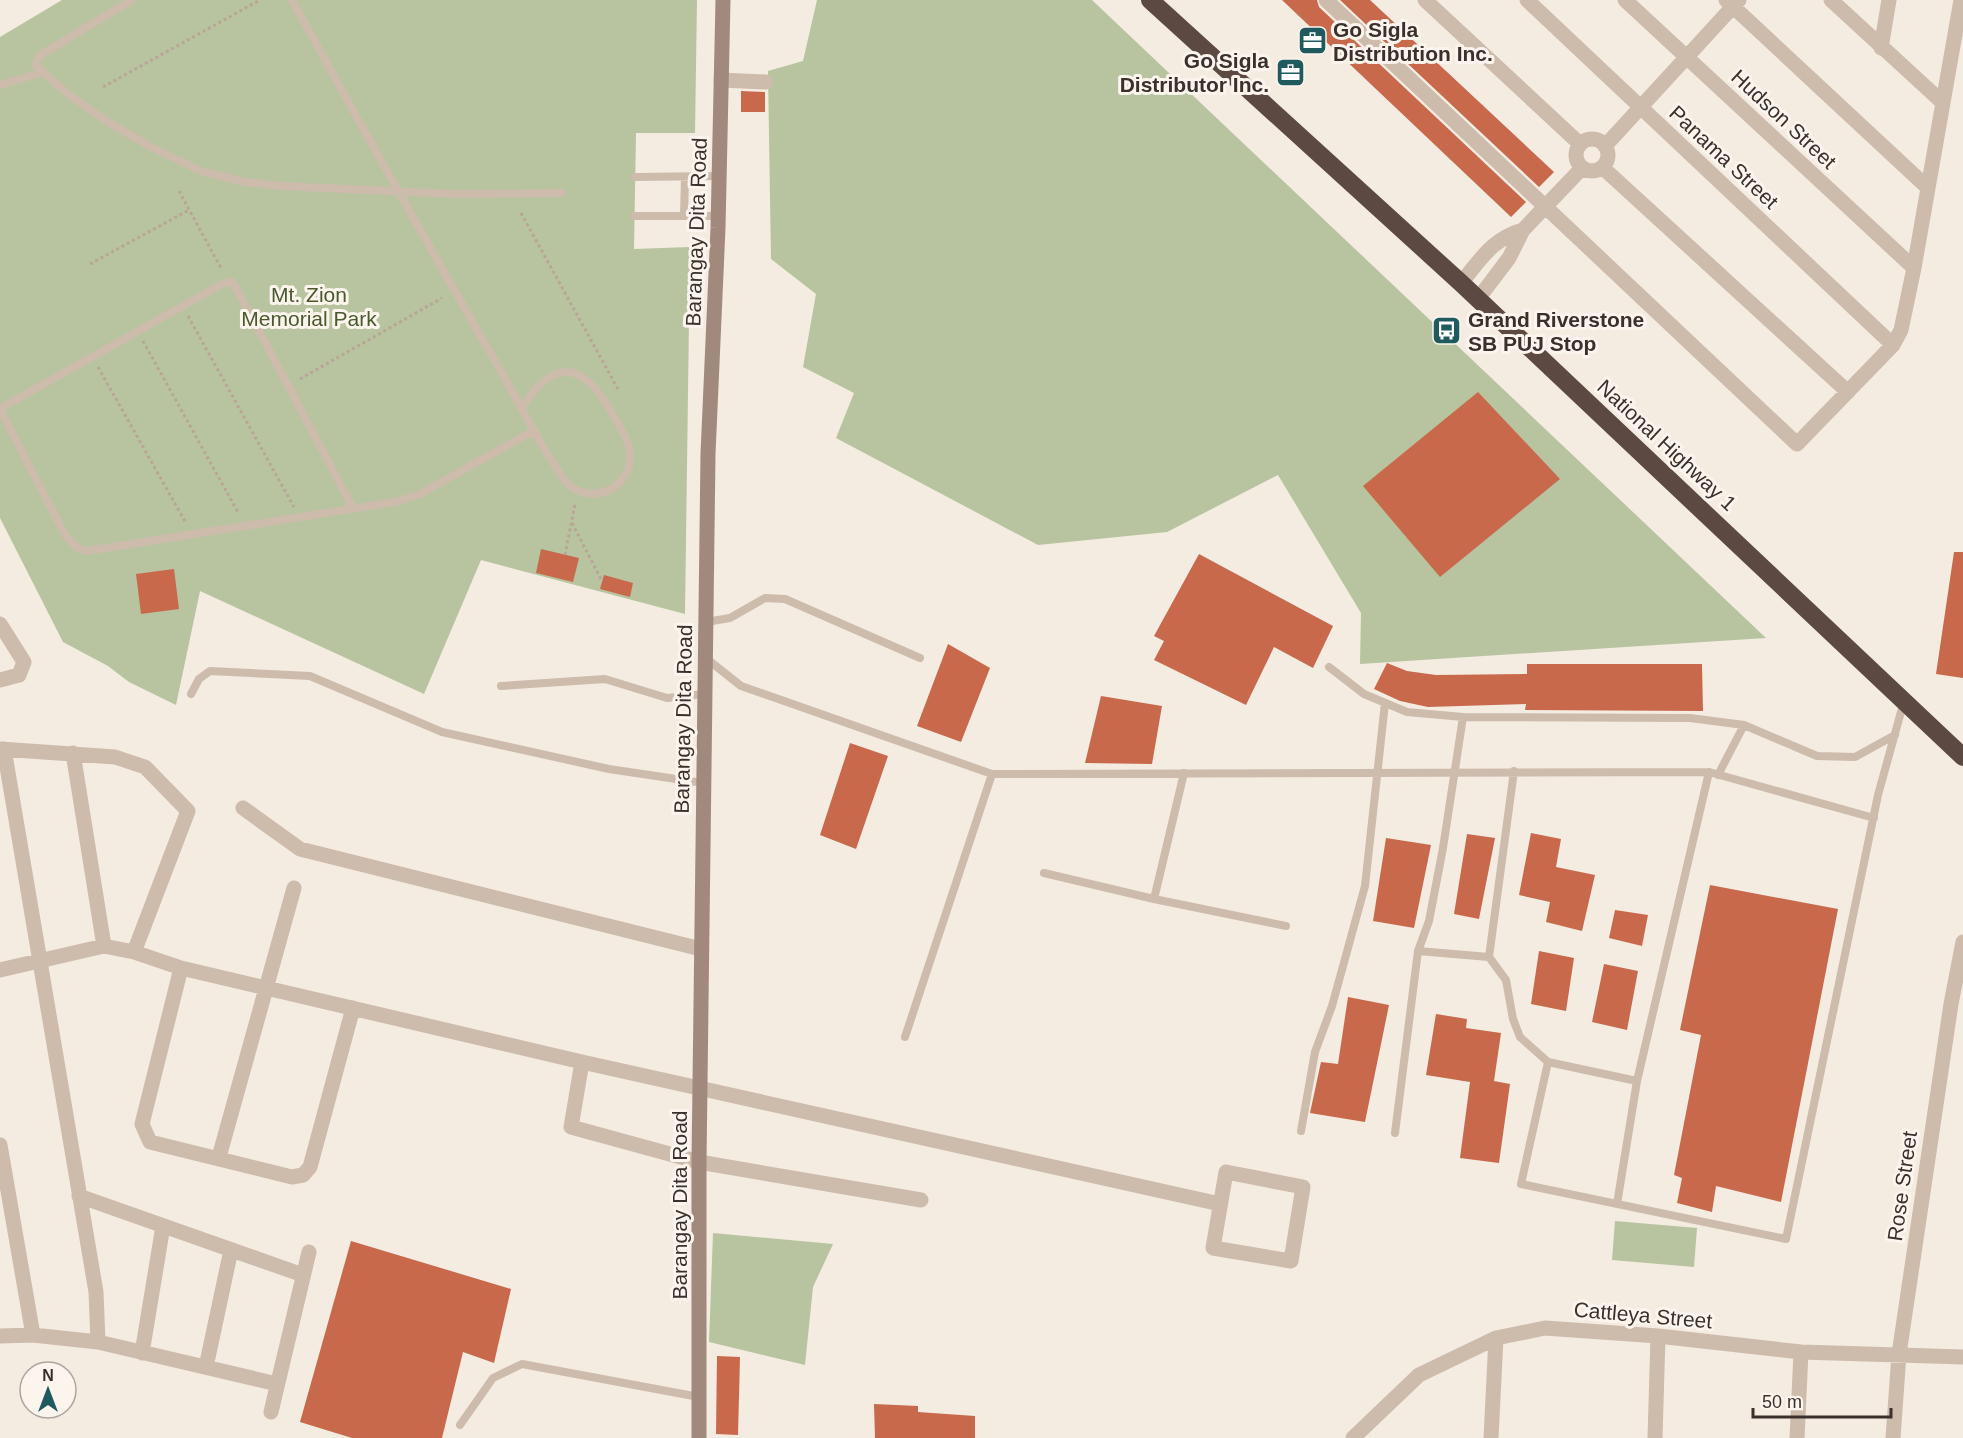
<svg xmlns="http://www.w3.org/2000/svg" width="1963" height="1438" font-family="Helvetica,sans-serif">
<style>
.green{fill:#b8c4a0}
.building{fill:#c8694b}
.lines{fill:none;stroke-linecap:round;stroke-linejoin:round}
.path{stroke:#b9a596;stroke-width:3;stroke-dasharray:3 3;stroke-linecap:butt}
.lane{stroke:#cdbbac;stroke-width:8}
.street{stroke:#cdbbac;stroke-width:15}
.secondary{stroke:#a18a7d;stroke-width:15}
.highway{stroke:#5c4a42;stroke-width:18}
.labels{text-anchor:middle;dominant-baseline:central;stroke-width:6;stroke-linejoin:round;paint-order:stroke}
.poi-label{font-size:21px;font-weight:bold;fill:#3b302b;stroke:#fbf5ee;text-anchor:start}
.street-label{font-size:21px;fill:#3b302b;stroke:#fbf5ee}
.park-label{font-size:21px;fill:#4a5a2e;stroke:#fbf5ee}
</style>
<rect width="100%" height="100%" fill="#f4ebe1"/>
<path class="green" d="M62,0H697L695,133H636L634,249L690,247L685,614L481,560L424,694L200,591L176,705L129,682L108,666L63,642L0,518V37Z
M817,0H1092L1766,638L1360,664L1361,613L1278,475L1167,532L1038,545L836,438L854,393L803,367L816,294L771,259L768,71L803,61Z
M1615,1221L1697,1228L1694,1267L1612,1260Z
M713,1233L833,1244L813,1287L805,1365L709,1342Z"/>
<path class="building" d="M1282,0H1317L1319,7L1526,202L1511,217Z
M1340,0H1370L1554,172L1539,187Z
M741,91L765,92V112H741Z
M1478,392L1560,479L1440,577L1363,486Z
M541,549L579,558L573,582L536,573Z
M1954,552H1963V678L1936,674Z
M1199,554L1333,626L1313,668L1274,647L1246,705L1154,660L1164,641L1154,636Z
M174,569L179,609L141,614L136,574Z
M604,575L633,583L630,597L600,589Z
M948,644L990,668L961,742L917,726Z
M1387,663L1407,671L1436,675L1527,674V664H1702L1703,711L1525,710L1526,704L1428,707L1400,701L1374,689Z
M1101,696L1162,706L1152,764L1085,763Z
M850,743L888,756L856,849L820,835Z
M1531,833L1561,839L1556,867L1595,875L1582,931L1546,922L1550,902L1519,895Z
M1467,834L1495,838L1479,919L1454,914Z
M1386,838L1431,845L1414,928L1373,921Z
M1710,885L1838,909L1781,1202L1716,1186L1712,1212L1677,1203L1682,1178L1674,1175L1701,1035L1680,1030Z
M1615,910L1648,915L1642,946L1609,938Z
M1539,951L1574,958L1566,1011L1531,1004Z
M1604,964L1638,971L1627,1030L1592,1022Z
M1348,997L1389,1005L1365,1122L1310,1113L1321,1062L1338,1064Z
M1436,1014L1467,1019L1466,1028L1501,1033L1494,1081L1510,1084L1499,1163L1460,1158L1470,1082L1426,1075Z
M351,1241L511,1289L494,1363L463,1352L442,1438H352L300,1422Z
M717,1356L740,1357L738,1435L716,1434Z
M874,1404L918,1406V1412L975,1416V1438H875Z"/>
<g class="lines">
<path class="path" d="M103,87L260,0
M179,191L222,270
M521,213L619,391
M90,264L189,210
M188,316L294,507
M143,341L239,514
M98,367L186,523
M300,379L442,298
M572,523L602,581
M565,555L575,504"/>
<path class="lane" d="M132,0L39,56L35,65L68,94L108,122L151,147L201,171L245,182L281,186L456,194L562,193
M292,0C362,127 433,254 506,380C518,401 556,476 572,487C589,499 613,494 624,477C629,470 631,460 630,451C628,438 619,426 613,415C585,363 555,355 522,408
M0,85L41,73
M635,177L719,176
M635,216H719
M684,216L685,177
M353,508L233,282L224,283L3,407L1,411L65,535L76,547L87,551L395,502L420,494L535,430
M706,622L730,618L765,598L785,599L920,658
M707,659L741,686L992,774L1709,772L1874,818
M1329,667L1364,694L1407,712L1463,717L1690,718L1744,725L1817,756L1855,757L1895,735
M501,686L605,679L667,698L705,694
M191,694L199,679L210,671L310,676L442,732L609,769L703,783
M1514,771L1489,957L1506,980L1513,1019L1520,1037L1548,1062L1637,1081
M1718,775L1744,725
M1044,873L1154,899L1286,926
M1154,899L1184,773
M1418,951L1489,957
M905,1037L992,774
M1548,1062L1521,1184L1786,1239L1878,795L1904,701
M1301,1131L1315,1052L1332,1006L1365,886L1385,703
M1395,1133L1418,951L1429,921L1443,848L1463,717
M1617,1204L1637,1081L1709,772
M460,1425L493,1378L522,1364L699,1397"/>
<path class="street" d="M1326,0L1797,444L1893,345L1901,330L1914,268L1961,0
M1425,0L1580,144
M1527,0L1893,345
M1625,0L1914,268
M1726,0L1928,188
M1831,0L1942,102
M1881,48L1889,0
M721,80L766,82
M1576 155a16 16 0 1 1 32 0a16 16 0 1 1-32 0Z
M1605,146L1739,0
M1602,167L1848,392
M1461,283C1481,259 1492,239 1523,230
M1478,299L1509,258L1523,230L1582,168
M0,624L24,662L19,675L0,680
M0,749L115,757L145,767L188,811L134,952
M4,749L96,1292L98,1342
M73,753L104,946
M243,808L300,849L701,949
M181,968L142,1124L150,1142L292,1177L303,1175L310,1167L353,1008
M0,970L104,946L134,952L181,968L582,1062L1220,1204
M582,1062L571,1127L699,1162L921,1200
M0,1145L33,1335
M219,1157L294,888
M1226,1172L1303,1187L1291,1261L1213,1248Z
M79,1196L303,1275
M0,1336L33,1335L98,1342L277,1384
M142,1353L163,1226
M206,1367L231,1250
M271,1412L309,1252
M1353,1438L1419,1375L1496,1338L1545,1328L1658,1336L1801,1352L1963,1357
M1491,1438L1496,1338
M1655,1438L1658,1336
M1797,1438L1801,1352
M1893,1438L1899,1354L1951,1004L1963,942"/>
<path class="secondary" d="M699,1438V1162L708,454L718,228L723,0"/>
<path class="highway" d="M1150,0L1461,283L1963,757"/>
</g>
<defs>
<symbol id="office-square" viewBox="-11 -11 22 22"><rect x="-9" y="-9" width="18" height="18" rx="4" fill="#1f5a5e" stroke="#fbf5ee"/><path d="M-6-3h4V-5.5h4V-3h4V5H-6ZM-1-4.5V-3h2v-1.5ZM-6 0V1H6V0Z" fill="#fff"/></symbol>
<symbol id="bus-square" viewBox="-11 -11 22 22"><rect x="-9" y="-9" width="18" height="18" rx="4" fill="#1f5a5e" stroke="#fbf5ee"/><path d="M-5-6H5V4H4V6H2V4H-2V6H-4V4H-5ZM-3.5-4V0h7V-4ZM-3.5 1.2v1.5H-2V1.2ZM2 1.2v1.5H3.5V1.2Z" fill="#fff"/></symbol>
</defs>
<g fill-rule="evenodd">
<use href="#office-square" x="1296" y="24" width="33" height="33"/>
<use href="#office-square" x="1274" y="56" width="33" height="33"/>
<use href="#bus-square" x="1430" y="314" width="33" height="33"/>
</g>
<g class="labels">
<g class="poi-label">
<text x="1333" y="29">Go Sigla<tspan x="1333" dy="24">Distribution Inc.</tspan></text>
<text x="1269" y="60" text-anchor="end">Go Sigla<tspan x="1269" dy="24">Distributor Inc.</tspan></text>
<text x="1468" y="319">Grand Riverstone<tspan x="1468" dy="24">SB PUJ Stop</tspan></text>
</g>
<g class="street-label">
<text transform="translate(1784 119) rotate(43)">Hudson Street</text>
<text transform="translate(1724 157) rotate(43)">Panama Street</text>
<text transform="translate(696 232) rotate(-88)">Barangay Dita Road</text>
<text transform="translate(1667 445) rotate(43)">National Highway 1</text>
<text transform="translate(683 719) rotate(-89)">Barangay Dita Road</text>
<text transform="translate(1902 1186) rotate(-82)">Rose Street</text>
<text transform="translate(679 1205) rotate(-90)">Barangay Dita Road</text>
<text transform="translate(1643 1315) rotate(5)">Cattleya Street</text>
</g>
<g class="park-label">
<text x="309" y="294">Mt. Zion<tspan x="309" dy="24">Memorial Park</tspan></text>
</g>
</g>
<g transform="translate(48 1390)"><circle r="28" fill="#fbf5ee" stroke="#aea6a0" stroke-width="1.5"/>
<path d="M0-4.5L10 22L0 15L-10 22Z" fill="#1f5a5e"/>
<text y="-9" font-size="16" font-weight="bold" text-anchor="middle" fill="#3b302b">N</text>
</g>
<path d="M1753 1408v9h138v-9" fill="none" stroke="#3b302b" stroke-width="3"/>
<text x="1762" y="1408" font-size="18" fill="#3b302b" stroke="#fbf5ee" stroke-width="4.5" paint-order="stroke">50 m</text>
</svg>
